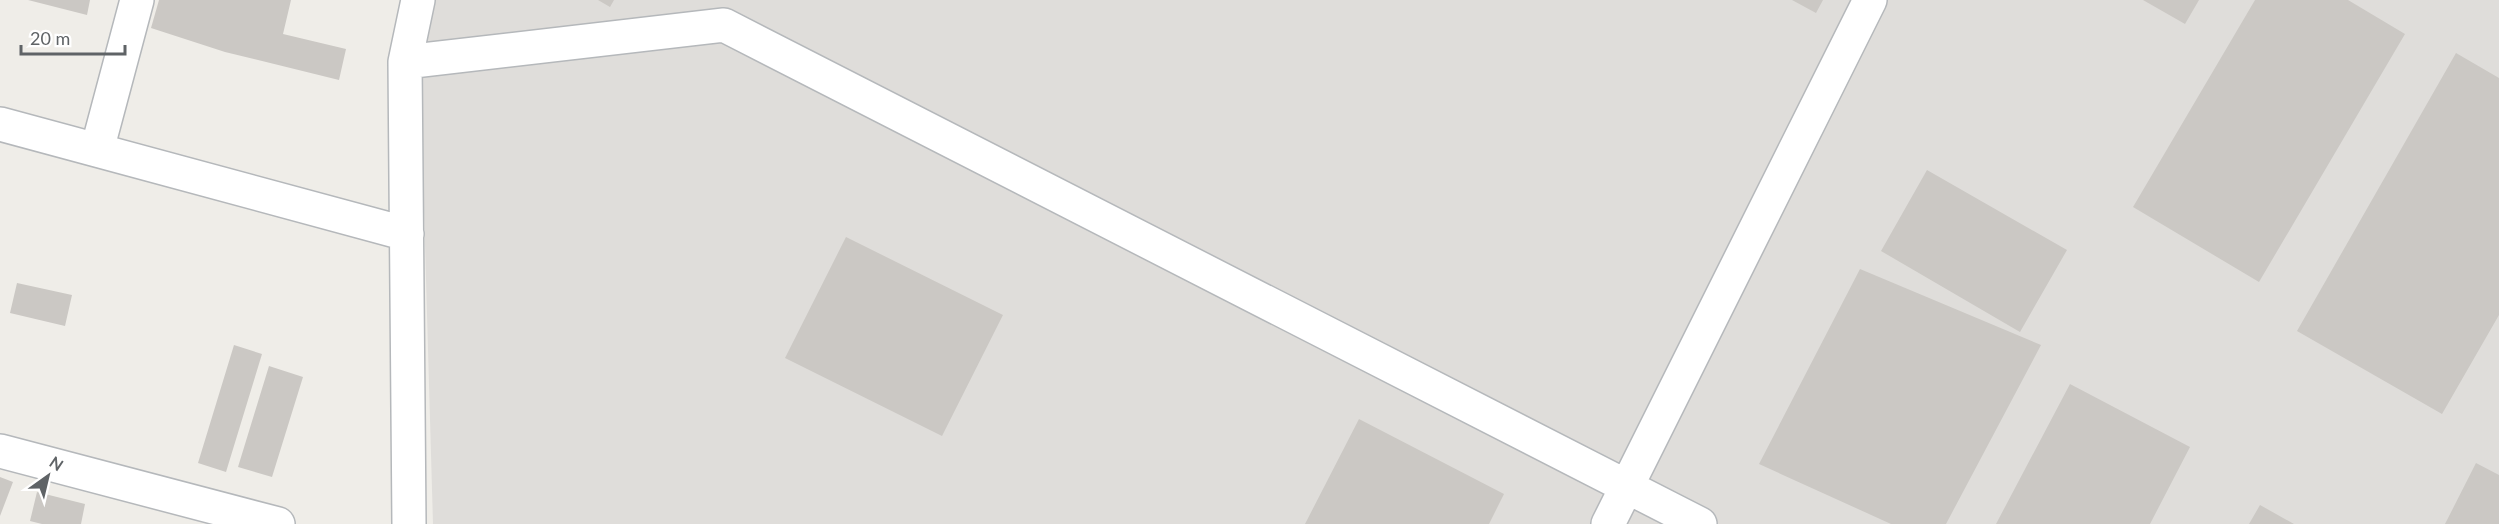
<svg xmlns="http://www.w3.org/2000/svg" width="2499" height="524" font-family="Lato,sans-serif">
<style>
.industrial{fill:#dfddda}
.building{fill:#cbc8c4}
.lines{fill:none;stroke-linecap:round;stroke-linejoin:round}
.minor-casing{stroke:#b5b8bb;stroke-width:36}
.minor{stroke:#fff;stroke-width:33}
</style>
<rect width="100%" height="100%" fill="#efede8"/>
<path class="industrial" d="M418,0H2499V524H433Z"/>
<path class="building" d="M28,0H90L87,15Z
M159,0H291L283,34L346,49L339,80L225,52L151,28Z
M598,0H614L610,7Z
M1792,0H1823L1816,13Z
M2143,0H2199L2185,24Z
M2255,0H2348L2405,34L2259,282L2133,207Z
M2456,53L2499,78V315L2442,414L2297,331Z
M1927,170L2067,250L2020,332L1881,251Z
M846,237L1003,315L942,436L785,358Z
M1860,269L2041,345L1946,524H1891L1759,464Z
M17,283L72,295L65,326L10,313Z
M234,345L262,354L226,472L198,463Z
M269,366L303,377L272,477L238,467Z
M2070,384L2190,447L2150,524H1996Z
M1359,419L1504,494L1489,524H1305Z
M2476,463L2499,475V524H2445Z
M0,477L13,482L0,516Z
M37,492L85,504L81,524H42L30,521Z
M2260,505L2294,524H2249Z"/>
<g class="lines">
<defs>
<path id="minor" d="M405,62L724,25L1700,524
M0,124L407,234
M97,150L137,0
M0,451L278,524
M409,524L405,62L418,0
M1608,524L1870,0"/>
</defs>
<use href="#minor" class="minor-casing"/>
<use href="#minor" class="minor"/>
</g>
<g transform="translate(48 476) rotate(34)" stroke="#ffffff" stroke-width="4.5" paint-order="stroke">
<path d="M0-4.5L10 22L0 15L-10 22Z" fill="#5f6366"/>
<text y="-9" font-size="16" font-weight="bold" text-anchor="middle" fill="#5f6366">N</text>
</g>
<path d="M21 45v9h104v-9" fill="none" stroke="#5f6366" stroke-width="3"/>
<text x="30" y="45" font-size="18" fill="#5f6366" stroke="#ffffff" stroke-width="4.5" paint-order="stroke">20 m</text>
</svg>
